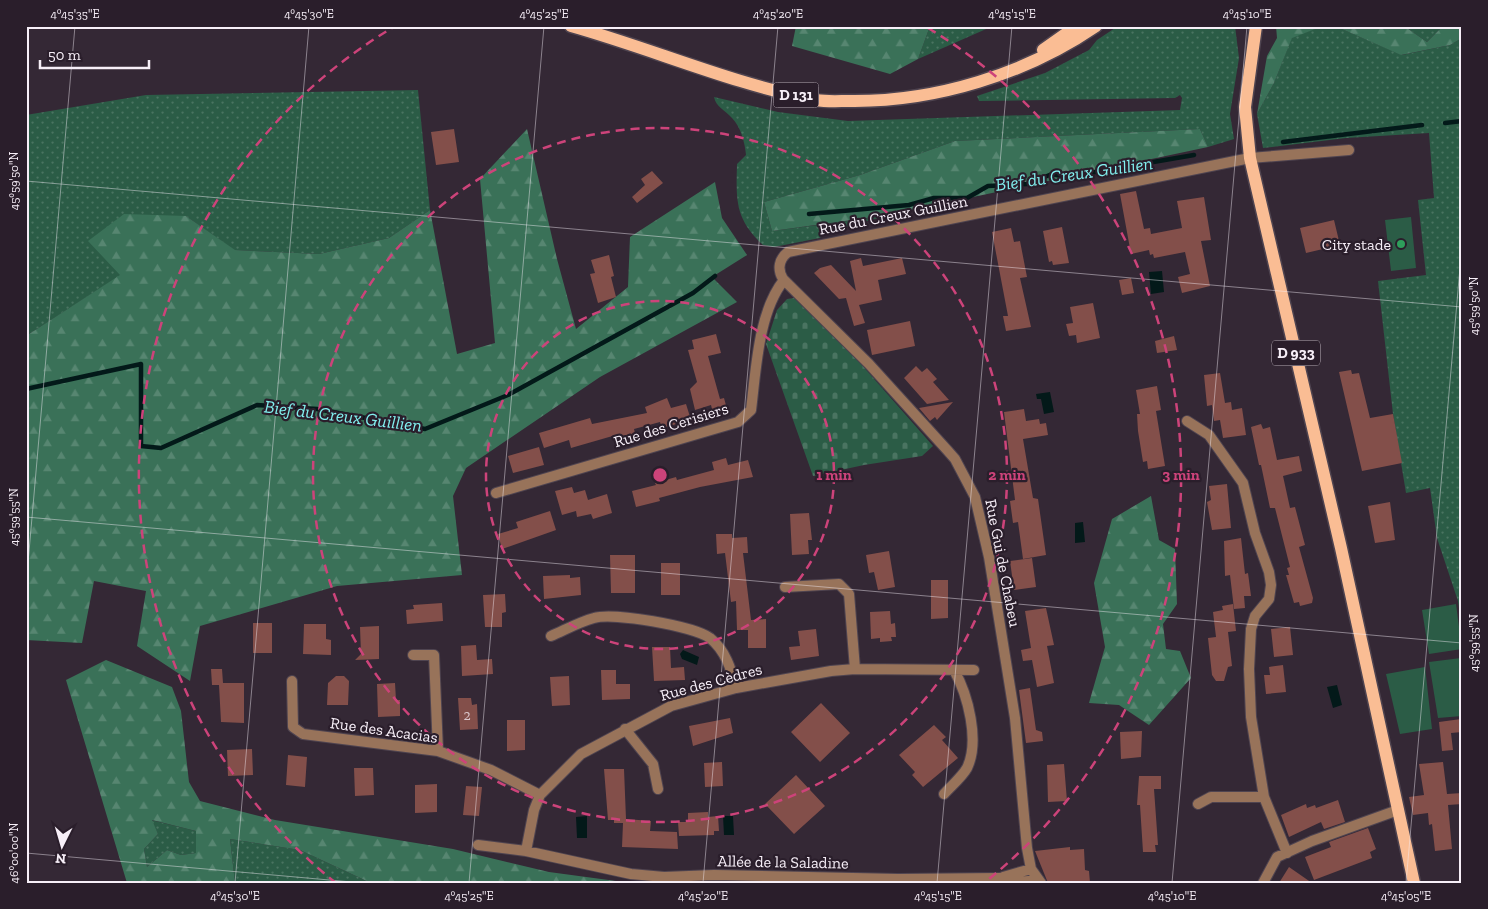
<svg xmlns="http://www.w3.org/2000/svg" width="1488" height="909" font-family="'Zilla Slab',serif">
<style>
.grass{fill:url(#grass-dots)}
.forest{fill:url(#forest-firs);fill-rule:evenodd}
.cemetery{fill:url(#cemetery-stones)}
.garden{fill:#2b5c46}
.water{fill:#031919}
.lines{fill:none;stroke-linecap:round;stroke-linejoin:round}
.stream{stroke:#031919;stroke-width:4.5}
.building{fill:#834f4a}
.street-casing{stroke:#4f4450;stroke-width:12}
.primary-casing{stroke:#4f4450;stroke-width:15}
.street{stroke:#98735a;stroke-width:10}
.primary{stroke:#fabd94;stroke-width:12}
.ticks{fill:none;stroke:#f7eff8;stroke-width:1;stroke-opacity:0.45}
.ring{fill:none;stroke:#cd437a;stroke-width:2.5;stroke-dasharray:9 6}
.leisure-dot{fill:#2e9e5b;stroke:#2a1e2b;stroke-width:2}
.labels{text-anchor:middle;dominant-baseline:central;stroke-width:4.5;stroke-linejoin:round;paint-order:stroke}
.number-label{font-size:14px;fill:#dac7cc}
.shield{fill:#2a1e2b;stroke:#bab0ba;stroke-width:1}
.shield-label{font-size:15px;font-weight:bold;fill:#f7eff8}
.street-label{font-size:16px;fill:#f7eff8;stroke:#2a1e2b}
.poi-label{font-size:16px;fill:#f7eff8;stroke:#2a1e2b;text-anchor:end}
.water-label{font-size:18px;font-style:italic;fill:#82f0ef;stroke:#2a1e2b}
.centre{fill:#cd437a;stroke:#2a1e2b;stroke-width:2.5}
.ring-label{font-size:15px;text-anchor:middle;font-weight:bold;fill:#cd437a;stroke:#2a1e2b;stroke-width:4.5;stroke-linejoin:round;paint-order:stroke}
.neatline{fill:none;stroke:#f7eff8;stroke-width:2}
.ticks-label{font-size:12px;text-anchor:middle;fill:#f7eff8}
</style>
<defs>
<pattern id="grass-dots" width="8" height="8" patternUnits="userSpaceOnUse" patternTransform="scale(1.25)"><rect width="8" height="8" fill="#2b5c46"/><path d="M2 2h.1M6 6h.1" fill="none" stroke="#4a7461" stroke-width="1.8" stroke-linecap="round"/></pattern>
<pattern id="forest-firs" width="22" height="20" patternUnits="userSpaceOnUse" patternTransform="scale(1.25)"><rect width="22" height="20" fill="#3a7158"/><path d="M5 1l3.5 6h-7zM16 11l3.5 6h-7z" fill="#578671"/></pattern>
<pattern id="cemetery-stones" width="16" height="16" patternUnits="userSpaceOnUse" patternTransform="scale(1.25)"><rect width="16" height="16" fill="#2b5c46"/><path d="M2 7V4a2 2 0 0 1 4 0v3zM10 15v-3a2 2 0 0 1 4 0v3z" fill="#4a7461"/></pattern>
</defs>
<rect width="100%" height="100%" fill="#342835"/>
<path class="grass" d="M930,26H993L918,59Z
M1118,26H1235L1239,58L1230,114L1234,139L1208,147L1200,129L955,141L860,175L764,202L772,231L886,216L823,233L820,238L774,247L763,245C735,219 736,200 737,164L746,155C745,143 741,127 732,118C725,110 716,107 714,97L778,112L848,121L1180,110L1182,98L1180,95L1175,98L979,101L977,96L1045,73L1089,50L1097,40Z
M1323,26H1335L1402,55L1450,45L1462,38V629L1458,601L1437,538L1430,488L1406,493L1393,414L1378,281L1426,275L1418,200L1434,198L1429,133L1346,138L1263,148L1257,114L1274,83L1292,37Z
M1404,26H1443L1427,42Z
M418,90L430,210L389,238L319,254L234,250L186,216L121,275L26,336V115L146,95Z
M151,820L196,831L197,853L181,855L167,850L147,867L144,849L158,834Z
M230,839L300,850L371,883H235Z"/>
<path class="forest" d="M796,26H930L918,59L890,74L792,46Z
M1276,26H1323L1292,38L1274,83L1257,114L1267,56L1277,38Z
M1335,26H1404L1427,42L1443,26H1462V38L1450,45L1401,55Z
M527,129L557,259L576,329L628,287L630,237L715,182L722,218L747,255L712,277L737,302L600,377L466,468L453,496L462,575L337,586L200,626L190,681L137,646L146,591L94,581L82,643L26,640V336L120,275L88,241L124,214L186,216L235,250L319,254L389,238L430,210L457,354L495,343L480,179Z
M1200,129L1208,147L888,215L772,231L764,202L860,175L955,141Z
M1151,496L1159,540L1175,549L1177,604L1163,624L1166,649L1180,651L1191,678L1149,725L1119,705L1089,703L1105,647L1094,583L1112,519Z
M106,660L172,687L181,711L189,782L200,801L275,820L453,849L549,872L616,881L686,883H371L300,850L230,839L235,883H127L66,680ZM152,820L196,831V853L181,855L167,850L147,867L144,849L158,834Z"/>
<path class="cemetery" d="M794,298L861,364L933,446L922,456L864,465L813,476L766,344L777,310L787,299Z"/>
<path class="garden" d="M1411,217L1416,268L1391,271L1385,220Z
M1456,604L1462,649L1429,654L1422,610Z
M1461,658L1462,716L1438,718L1429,662Z
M1425,667L1432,729L1400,734L1386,674Z"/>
<path class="water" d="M1162,271L1164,292L1151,294L1149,272Z
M1050,392L1054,412L1044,414L1041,399H1037L1036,394Z
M1083,522L1085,542L1075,543V523Z
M683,650L699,657L697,665L682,659L680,654Z
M1337,685L1342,705L1333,708L1327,687Z
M587,816V838H577L576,817Z
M723,816H733L734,835H724Z"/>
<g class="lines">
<path class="stream" d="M1445,123L1462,121
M1283,142L1422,125
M809,214L909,205L934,198H967L988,186L1027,184L1052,174L1066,177L1194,155
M26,389L141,364V446L161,448L257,405L317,409L425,429L508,395L693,293L715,276"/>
</g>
<path class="building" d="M454,129L459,162L436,165L431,132Z
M652,171L663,183L637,203L632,197L645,185L641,179Z
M1136,191L1144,229L1150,228L1151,234L1182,228L1177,201L1204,197L1211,240L1201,241L1210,286L1182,293L1178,277L1190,274L1185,252L1154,258L1153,254L1150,255L1149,250L1131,254L1120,194Z
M1334,220L1340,245L1306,253L1300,228Z
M1062,227L1069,263L1053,265L1052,261L1049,262L1043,231Z
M1011,228L1014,242L1020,241L1027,277L1020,278L1031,327L1006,331L1003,316H1008L992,232Z
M609,255L614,276L611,277L616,297L598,303L590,274L595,273L591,260Z
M861,258L863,266L902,258L906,274L878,280L882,300L859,305L865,323L854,326L846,298L839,299L814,273L820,268L831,265L856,291L850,261Z
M1131,278L1134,293L1122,295L1119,280Z
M1093,303L1100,338L1077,343L1076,335L1069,336L1066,324L1073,323L1070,307Z
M910,321L915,346L872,355L867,330Z
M716,334L721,353L708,356L720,399L724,398L727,409L713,413L711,405L695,410L690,389L697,382L688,350L694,349L692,340Z
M1174,336L1177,350L1157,353L1155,341Z
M916,366L922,372L927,368L937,379L933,382L949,400L927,404L904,378Z
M1351,370L1352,374L1359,373L1370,418L1393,414L1402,463L1362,471L1339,372Z
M1220,373L1225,403L1231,402L1232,410L1242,408L1246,435L1223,438L1220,420L1214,421L1212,405L1207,406L1204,375Z
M1157,386L1161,410L1156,411L1165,466L1148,469L1147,461L1143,462L1138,431L1137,414H1140L1136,390Z
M667,398L671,408L686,404L691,420L662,428L660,422L634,429L636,438L618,442L616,435L571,448L569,440L544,448L539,433L590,418L592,424L647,413L645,407Z
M953,402L937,420L935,417L930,421L919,408Z
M1024,409L1026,421L1039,419L1040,424L1046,423L1048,435L1023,439L1033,498L1038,499L1046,555L1023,559L1018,522L1013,523L1010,501L1015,500L1004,412Z
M1261,424L1263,429L1270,427L1277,460L1299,456L1302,471L1283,476L1290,508L1295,507L1305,545L1299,547L1313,598L1312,603L1300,606L1299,602L1294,603L1286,575H1289L1287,568L1290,567L1275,508H1270L1261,465H1259L1251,427Z
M539,447L544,465L513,473L508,456Z
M726,458L728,465L748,460L753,477L700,487L659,498L660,501L636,507L632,491L656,485L655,483L676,477L677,480L714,470L712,462Z
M1227,484L1231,528L1212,530L1207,502L1211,500L1209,486Z
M572,487L574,493L585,490L588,500L607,494L612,513L593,519L591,514L577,517L576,511L562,515L555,491Z
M1390,502L1395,540L1375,543L1368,506Z
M550,511L556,530L502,549L498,534L518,528L516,522Z
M809,513L812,540H808L809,554L792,555L790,514Z
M716,534H732V538L747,537L748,553H743L751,620L766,619V648H748V630H737L736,601L731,602L725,553L717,554Z
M1241,538L1245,574L1248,573L1251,596H1244L1245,608L1234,609L1230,575L1225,576L1224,541Z
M889,551L895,587L878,590L874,572L869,573L866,555Z
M610,555H635V593H611Z
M1032,558L1036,587L1014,590L1010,561Z
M661,563H680V595H661Z
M570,575V578L580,577L581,595L544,599L543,576Z
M931,580H948V618L931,619Z
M505,594L506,612L502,613V627H485L483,595Z
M442,603L443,621L407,624L406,610L414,609L413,605Z
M1233,604L1236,631L1228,632L1232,666L1228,667L1224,681H1216L1212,675L1208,638L1216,637L1213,612L1223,610L1222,606Z
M1046,608L1054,645L1047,646L1054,683L1037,687L1032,660L1023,661L1021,650L1031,648L1025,611Z
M890,611L891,624L895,623L896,637H891L892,641L880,642V638L871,639L870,612Z
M253,623H272V653H253Z
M304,624H326V639L331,640V655L303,654Z
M379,626V659L355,660L361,654L360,627Z
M1290,627L1293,655L1274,657L1271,629Z
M816,629L819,656L791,660L789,647L800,646L798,631Z
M476,645L477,660L492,659L493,674L462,676L461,646Z
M652,647H670L671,668L684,667L685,680L654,681Z
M1283,665L1286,692L1266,694L1264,675H1270L1269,667Z
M211,669H222L223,683H244V723L221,722L219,685H212Z
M601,670H616V684H630V699L602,700Z
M336,676H344L349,681L348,705H327L328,683Z
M569,676L570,705L552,706L550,677Z
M395,683L396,700H400V716L378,717L377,684Z
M1030,688L1036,730L1042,732L1043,741L1026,743L1019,690Z
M458,698H471L472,705L477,704L478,729L460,730Z
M821,703L850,733L820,762L791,732Z
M730,718L733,733L693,746L689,726Z
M1461,719L1462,732L1451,733L1453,750L1442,751L1439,722Z
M507,720H525V750L507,751Z
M934,725L946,737L942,740L958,758L923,787L912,775L915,772L899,755Z
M1142,731L1141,757L1121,759L1120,732Z
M252,749L253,775L228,776L227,750Z
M288,755L307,757L305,787L286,785Z
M722,762L723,786L705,787L704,763Z
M1443,762L1447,794L1462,793V804L1448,805L1452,849L1435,851L1432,824L1429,825L1428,813L1413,815L1409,797L1424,795L1419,764Z
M1064,764L1067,801L1048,802L1047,765Z
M354,768H373L374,795L355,796Z
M604,769H624L626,819L651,821L650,831L677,832L678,849L622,847L623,823H614V820H608Z
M796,775L825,806L794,834L765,804Z
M1139,776H1161V789H1154L1158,845H1155L1156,852H1143L1140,805H1137Z
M437,784V812L415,813V785Z
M466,786L482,787L479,816L463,815Z
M1338,800L1345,822L1324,829L1321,822L1289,837L1281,815L1306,804L1307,808L1315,805L1316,808Z
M708,812V817L718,816L719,831H714V835L679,836L678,822H688V813Z
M1368,828L1376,849L1370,852L1372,858L1314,880L1305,857L1331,847L1329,842Z
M1070,847V850L1084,849L1085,870L1089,871L1090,883H1048L1035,851Z
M1289,867L1312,883H1279Z"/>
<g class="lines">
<defs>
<path id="street" d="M1187,421L1209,435L1243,483L1255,533L1269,572L1271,585L1269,599L1255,616L1251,629L1249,669L1251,717L1264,797L1287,853
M496,493L738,422L751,410C756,371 758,312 784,280
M785,587L839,584L849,594L855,669
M551,636C565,630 579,622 594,618C613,612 693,626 710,638C726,651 731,669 736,688
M413,655H434L438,751
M292,681L293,727L303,734L438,751L491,770L540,795
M625,729L653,764L658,789
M944,794C951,786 962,777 967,768C980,741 968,695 954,670
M1198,804L1211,797H1264
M478,845L526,851L631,874L664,877L714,875L898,879L1000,878L1018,882L1039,880
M526,851L534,810L540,795L581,754L671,706L736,688L831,671L855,669L974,670
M1003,877L1031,869
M1041,883L1031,869L1027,848L1015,718L989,557L975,497L955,459L948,451L869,364L783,279C777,269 779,259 788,252L1250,158L1349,150
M1263,883L1277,857L1312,841L1398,810"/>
<path id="primary" d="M571,26C653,49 732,84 816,100C827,102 839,101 850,101C935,102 1026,74 1096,26
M1256,26L1245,107L1250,158L1341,548L1414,883
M1043,50L1077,26"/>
</defs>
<use href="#street" class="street-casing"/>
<use href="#primary" class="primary-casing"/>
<use href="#street" class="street"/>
<use href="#primary" class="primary"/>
</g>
<path class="ticks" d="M26,181L1462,307M26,517L1462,643M26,586L75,26M26,853L363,883M235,883L309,26M469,883L544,26M703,883L778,26M937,883L1012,26M1172,883L1247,26M1406,883L1462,245"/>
<g class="ring">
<circle cx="660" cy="475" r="174"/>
<circle cx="660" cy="475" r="347"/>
<path d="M336 883A521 521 0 0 1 392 28M928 28A521 521 0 0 1 984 883"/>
</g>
<circle class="leisure-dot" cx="1401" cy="244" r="5"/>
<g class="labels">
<g class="number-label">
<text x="467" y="715">2</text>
</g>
<g class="shield">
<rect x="773.5" y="82.5" width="45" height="25" rx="4"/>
<rect x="1272" y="340.5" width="48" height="25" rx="4"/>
</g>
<g class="shield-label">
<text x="796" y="95">D 131</text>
<text x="1296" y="353">D 933</text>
</g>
<g class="street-label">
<text transform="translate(893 215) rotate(-11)">Rue du Creux Guillien</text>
<text transform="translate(671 425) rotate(-17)">Rue des Cerisiers</text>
<text transform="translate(1003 563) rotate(79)">Rue Gui de Chabeu</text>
<text transform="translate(711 682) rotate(-15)">Rue des Cèdres</text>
<text transform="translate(384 730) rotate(8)">Rue des Acacias</text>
<text transform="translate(783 862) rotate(1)">Allée de la Saladine</text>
</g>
<g class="poi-label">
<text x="1391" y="244">City stade</text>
</g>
<g class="water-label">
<text transform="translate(1074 174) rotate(-8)">Bief du Creux Guillien</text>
<text transform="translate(343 416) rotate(7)">Bief du Creux Guillien</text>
</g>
</g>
<circle cx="660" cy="475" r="8" class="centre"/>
<g class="ring-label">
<text x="834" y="480">1 min</text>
<text x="1007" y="480">2 min</text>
<text x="1181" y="480">3 min</text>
</g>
<rect width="1488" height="909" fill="none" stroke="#2a1e2b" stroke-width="55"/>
<g transform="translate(62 846) rotate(185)" stroke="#2a1e2b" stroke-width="4" paint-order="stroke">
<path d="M0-4L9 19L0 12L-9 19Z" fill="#f7eff8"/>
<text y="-8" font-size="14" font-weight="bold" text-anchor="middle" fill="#f7eff8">N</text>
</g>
<path d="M40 60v8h109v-8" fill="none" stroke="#f7eff8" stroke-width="2.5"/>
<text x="48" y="60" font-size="15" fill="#f7eff8" stroke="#2a1e2b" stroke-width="4" paint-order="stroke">50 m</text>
<rect x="28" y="28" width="1432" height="854" class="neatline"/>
<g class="ticks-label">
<text x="75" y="18">4°45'35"E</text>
<text x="309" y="18">4°45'30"E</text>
<text x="544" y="18">4°45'25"E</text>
<text x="778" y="18">4°45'20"E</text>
<text x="1012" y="18">4°45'15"E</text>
<text x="1247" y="18">4°45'10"E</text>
<text transform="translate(14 181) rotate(-90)" y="4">45°59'50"N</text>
<text transform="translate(1474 306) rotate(-90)" y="4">45°59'50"N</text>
<text transform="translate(14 517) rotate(-90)" y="4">45°59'55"N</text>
<text transform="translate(1474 643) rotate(-90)" y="4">45°59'55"N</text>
<text transform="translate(14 853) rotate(-90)" y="4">46°00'00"N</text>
<text x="235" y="900">4°45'30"E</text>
<text x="469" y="900">4°45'25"E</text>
<text x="703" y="900">4°45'20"E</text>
<text x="938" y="900">4°45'15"E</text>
<text x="1172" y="900">4°45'10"E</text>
<text x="1406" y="900">4°45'05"E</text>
</g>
</svg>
